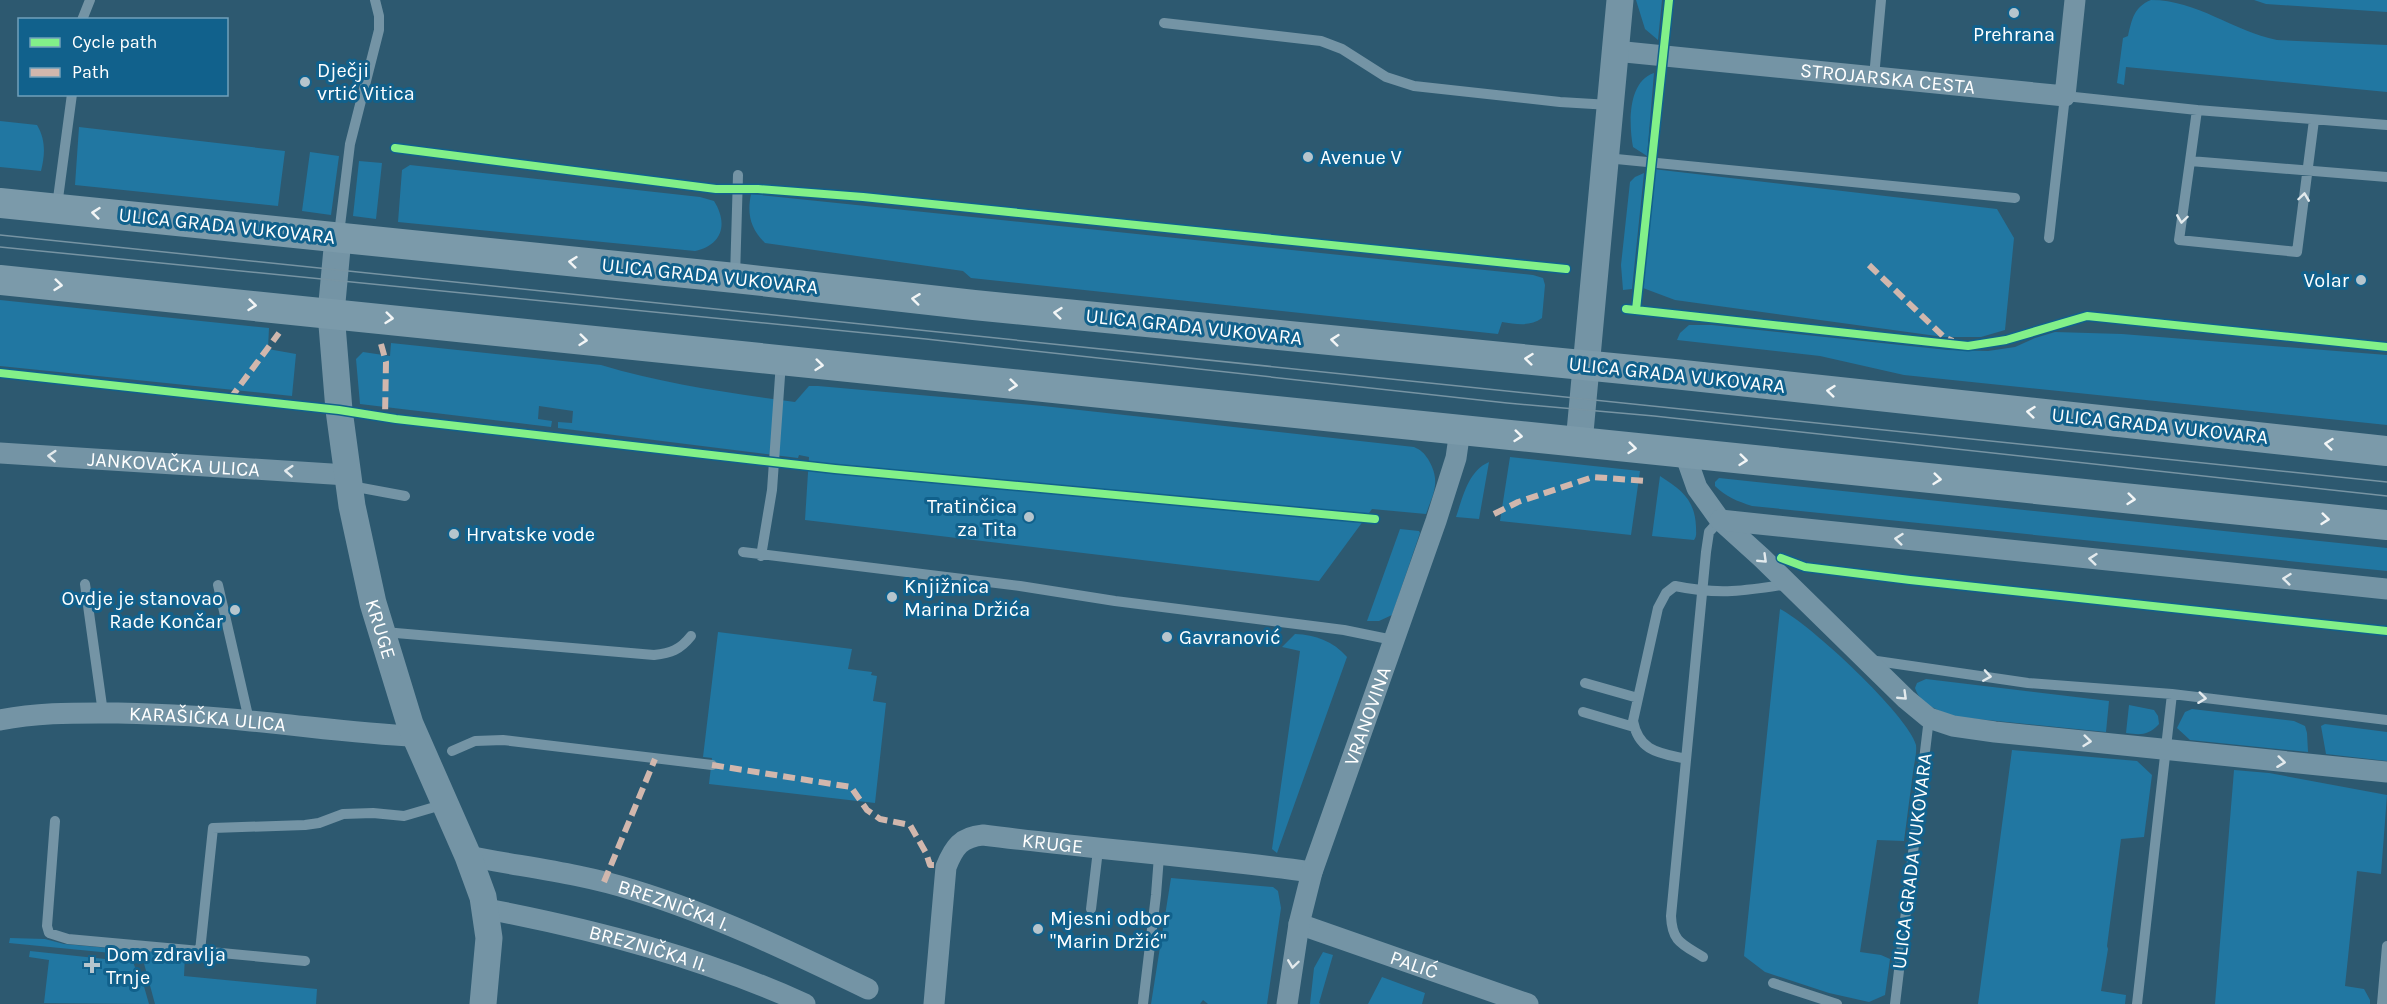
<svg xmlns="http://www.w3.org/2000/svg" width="2387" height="1004" font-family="Karla,sans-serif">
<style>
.green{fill:#2177a2}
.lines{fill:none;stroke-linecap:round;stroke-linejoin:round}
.service{stroke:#7494a5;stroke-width:10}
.minor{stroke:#7494a5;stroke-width:21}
.tertiary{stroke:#7494a5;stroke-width:27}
.secondary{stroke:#7b9aaa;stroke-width:30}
.tram{stroke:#7794a3;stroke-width:1.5}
.quiet{stroke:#d1b7ad;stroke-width:6;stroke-dasharray:12 6;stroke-linecap:butt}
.cycleway-casing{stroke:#11618c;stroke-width:11}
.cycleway{stroke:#82f089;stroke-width:8}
.oneway{stroke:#e3eaed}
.oneway2{stroke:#f2f5f6}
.poi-dot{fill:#b6c5cd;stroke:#11618c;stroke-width:2}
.labels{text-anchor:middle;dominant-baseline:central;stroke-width:6;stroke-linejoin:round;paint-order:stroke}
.poi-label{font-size:20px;fill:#fff;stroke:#11618c;text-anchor:start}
.street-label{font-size:20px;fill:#fff;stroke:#11618c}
</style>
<rect width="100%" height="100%" fill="#2d5970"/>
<path class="green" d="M1636,0H1662L1658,40L1645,29Z
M2151,0C2197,0 2233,31 2277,40L2387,45V92L2126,67L2124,85L2117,83L2123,38L2128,36C2132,19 2134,7 2151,0Z
M2254,0H2387V12L2266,4Z
M1654,73L1647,156L1633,147C1629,125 1627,82 1654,73Z
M0,121L37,125C46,140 45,155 41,171L0,167Z
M79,127L285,151L278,206L75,185Z
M310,152L339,156L331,215L302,211Z
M359,161L382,163L376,219L353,216Z
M410,165L700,197L714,201C728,223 723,245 695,251L398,222L402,170Z
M1653,169L1997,209L2014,238L2005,330L1981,337H1944L1675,300L1643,288Z
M1644,173L1632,289L1623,290L1621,265L1630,182L1635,177Z
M751,194L1533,275L1543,278L1545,285L1542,318C1530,327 1516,324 1502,322L1498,334L971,278L963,271L765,243C750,228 747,214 751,194Z
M0,300L269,328L268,349L296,354L292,396L0,366Z
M1689,325H1712L1948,350L1988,351L2015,347L2035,338L2055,332L2122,334L2387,355V425L1904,375L1820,356L1677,340L1680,333Z
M391,343L601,365C664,384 730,393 795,402L809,386H818L1043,406L1414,447C1421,450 1424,453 1428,459C1441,481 1434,492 1426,514L1372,509L1319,581L805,520L809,457L799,455L798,458L558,428V422L572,423L573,411L539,406L538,419L552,421L551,427L360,404L356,359L363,352L390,356Z
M1510,457L1640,471L1631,535L1500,521Z
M1489,462L1479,519L1456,517C1463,497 1468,471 1489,462Z
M1660,476C1682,490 1695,500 1696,527C1696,533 1697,536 1694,540L1652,536Z
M1719,478L2387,548V571L1752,506C1737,501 1726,497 1715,486V482Z
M1400,529L1419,531L1420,533L1392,615L1379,621H1367Z
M1780,609C1809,623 1909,716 1916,745C1917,753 1914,764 1913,772C1910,795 1907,818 1904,841L1877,840L1860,952L1881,955L1890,959L1885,995L1869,1002L1829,993L1765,972L1744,956Z
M718,632L852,649L848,669L872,672L871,675L877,676L873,701L886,703L875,803L709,784L712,758L703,757Z
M1295,634C1316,635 1333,641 1347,657L1277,853L1272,849L1300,651L1282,647Z
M1926,679L2109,701L2106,732L1957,717C1941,712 1920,705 1915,688L1917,683Z
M2129,705L2154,710L2158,716L2159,724C2148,736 2140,735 2126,733Z
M2192,709L2294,721L2305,726L2307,733L2308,752L2190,740L2177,728L2185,712Z
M2325,724L2387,732V761L2326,754L2321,726Z
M2012,750L2137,761L2152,775L2144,837L2121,839L2107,946L2108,949L2101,991L2126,995L2125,1004H1978Z
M2234,770L2269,773L2387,795L2381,874L2357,871L2345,986L2364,989L2370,1000V1004H2215Z
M1171,878L1273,887L1278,891L1281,908L1267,1004H1208L1203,1000L1200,1004H1151Z
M10,938L45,939L64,944L185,955L184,976L317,989L316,1004H155L142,956L9,943Z
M30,951L133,962L138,975L141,976L149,1004L44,1003L49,960L29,957Z
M1323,952L1333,955L1319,1003L1321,1004H1310L1314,968Z
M1382,977L1425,993L1422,1004H1368Z"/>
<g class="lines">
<path class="service" d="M82,20L90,0
M1164,23L1321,41L1342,49L1386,77L1414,86L1560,102L1610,105
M1874,77L1881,0
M2197,110L2190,161L2387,177
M1606,158L2015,198
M2190,161L2179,240L2297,252L2314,120
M57,206L72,94
M339,234L350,144L379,30V16L375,0
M2049,238L2065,96L2197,110L2387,125
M735,277L738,175
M351,486L405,496
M743,552L1020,586L1115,601L1344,630L1393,640
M761,556L772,490L781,362
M85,584L103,713
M218,585L249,720
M384,632L654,655C671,653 680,650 691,636
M1870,660L2028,683L2172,694L2387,720
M1585,683L1638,698
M1583,712L1634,727
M452,751L475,741L503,740L712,765
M1686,759C1660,753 1639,752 1633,721L1658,608L1666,593L1675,586C1718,595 1746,591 1788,584
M55,821L47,926L49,933L68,939L200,951L213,828L305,825L319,823L343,814L373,813L404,816L445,804
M1091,909L1098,850
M200,951L305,961
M1703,957C1682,944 1672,942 1671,916L1706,552L1709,532L1720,520
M1773,983L1837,1004
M1143,1004L1156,895L1159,856
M1895,1004L1929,718
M2137,1004L2172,694
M2382,1004L2387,946"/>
<g class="minor">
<path id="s1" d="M1615,51L2065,96L2075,0"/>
<path id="s2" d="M0,453L347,475"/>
<path d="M1685,454L1697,488L1720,520L1762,558L1906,699L1929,718L1953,726L1995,732L2387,772"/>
<path d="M1720,520L2387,589"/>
<path id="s3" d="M0,720C39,712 78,713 118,713C163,714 207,716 251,721C306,726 360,734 415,736"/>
<path id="s4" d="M468,856C523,867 580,873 633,890C715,915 791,952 868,989"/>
<path id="s5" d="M487,909C596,930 704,958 805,1004"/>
<path id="s6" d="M1299,924L1528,1004"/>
<path id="s7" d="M934,1004L946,867C954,847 961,837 983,835C1093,849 1202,857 1312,872"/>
<path id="s8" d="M1287,1004L1299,924L1312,872L1436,521L1456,458L1460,430"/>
</g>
<g class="tertiary">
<path id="s9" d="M338,238L331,313L339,410L352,506L373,603L410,724L468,856L483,897L489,938L483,1004"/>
<path d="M1579,443L1620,0"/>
</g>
<path class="secondary" d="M0,203L735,278L974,305L1674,374L2387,451
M0,280L2387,525"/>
<path class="tram" d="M0,235L2387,482
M0,247L926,339L1507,403L1654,416L2387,496"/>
<path class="quiet" d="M1869,265L1944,337L1953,341
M381,344L386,362L385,417
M230,399L279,333
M1494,514L1518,502L1593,477L1646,481
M712,765L851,787L867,810L880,819L910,825L926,853L930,865H935
M604,882L655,759"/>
<defs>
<path id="cycleway" d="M395,148L716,189H758L863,197L1566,269
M1626,309L1968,346L2006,340L2087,316L2387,347
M1636,310L1669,0
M0,373L339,410L396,419L835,469L1375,519
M1781,558L1805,567L1910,580L2387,631"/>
</defs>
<use href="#cycleway" class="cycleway-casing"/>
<use href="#cycleway" class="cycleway"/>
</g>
<defs><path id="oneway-chevron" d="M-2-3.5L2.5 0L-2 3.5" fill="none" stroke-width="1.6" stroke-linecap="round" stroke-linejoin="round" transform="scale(1.5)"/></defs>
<g class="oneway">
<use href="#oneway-chevron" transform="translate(2304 197) rotate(-82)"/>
<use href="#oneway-chevron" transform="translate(2182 219) rotate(98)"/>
<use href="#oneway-chevron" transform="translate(52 456) rotate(-176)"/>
<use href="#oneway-chevron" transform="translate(289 471) rotate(-176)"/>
<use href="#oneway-chevron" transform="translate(1899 539) rotate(-174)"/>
<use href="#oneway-chevron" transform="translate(1763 559) rotate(44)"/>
<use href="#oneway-chevron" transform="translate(2093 559) rotate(-174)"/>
<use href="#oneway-chevron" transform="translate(2287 579) rotate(-174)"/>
<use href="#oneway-chevron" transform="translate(1987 676) rotate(9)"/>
<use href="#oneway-chevron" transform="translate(1903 696) rotate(44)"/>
<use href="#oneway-chevron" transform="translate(2202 698) rotate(7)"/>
<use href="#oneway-chevron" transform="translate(2087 741) rotate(6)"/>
<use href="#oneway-chevron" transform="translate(2281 762) rotate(7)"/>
<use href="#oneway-chevron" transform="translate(1293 964) rotate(98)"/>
</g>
<g class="oneway2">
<use href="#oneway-chevron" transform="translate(96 213) rotate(-174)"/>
<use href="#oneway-chevron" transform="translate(573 262) rotate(-174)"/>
<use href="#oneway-chevron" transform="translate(58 285) rotate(6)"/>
<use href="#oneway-chevron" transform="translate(916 299) rotate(-173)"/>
<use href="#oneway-chevron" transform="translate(252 305) rotate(6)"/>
<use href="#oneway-chevron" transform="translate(1058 313) rotate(-174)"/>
<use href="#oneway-chevron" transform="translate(389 318) rotate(6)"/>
<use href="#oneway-chevron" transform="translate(583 340) rotate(6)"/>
<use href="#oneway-chevron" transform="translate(1335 340) rotate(-174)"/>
<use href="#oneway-chevron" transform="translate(1529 359) rotate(-174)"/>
<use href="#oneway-chevron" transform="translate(819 365) rotate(6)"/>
<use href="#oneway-chevron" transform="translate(1013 385) rotate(6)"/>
<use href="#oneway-chevron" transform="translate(1831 391) rotate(-174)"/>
<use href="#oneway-chevron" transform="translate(2031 412) rotate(-174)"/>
<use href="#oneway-chevron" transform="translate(1518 436) rotate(6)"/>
<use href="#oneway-chevron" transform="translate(2329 444) rotate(-174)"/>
<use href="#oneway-chevron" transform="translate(1632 448) rotate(6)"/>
<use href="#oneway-chevron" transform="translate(1743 460) rotate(6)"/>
<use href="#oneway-chevron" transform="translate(1937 479) rotate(6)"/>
<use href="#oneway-chevron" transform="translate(2131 499) rotate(6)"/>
<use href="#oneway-chevron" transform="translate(2325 519) rotate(6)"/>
</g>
<g class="poi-dot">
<circle cx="2014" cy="13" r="6"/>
<circle cx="305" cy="82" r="6"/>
<circle cx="1308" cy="157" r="6"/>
<circle cx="2361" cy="280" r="6"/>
<circle cx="1029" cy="517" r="6"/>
<circle cx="454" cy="534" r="6"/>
<circle cx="892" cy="597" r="6"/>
<circle cx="235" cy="610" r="6"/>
<circle cx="1167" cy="637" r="6"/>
<circle cx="1038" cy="929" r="6"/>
<path d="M89 956h6v6h6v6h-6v6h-6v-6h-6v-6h6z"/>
</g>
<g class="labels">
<g class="poi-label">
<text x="2014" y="34" text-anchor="middle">Prehrana</text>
<text x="317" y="70">Dječji<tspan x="317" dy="23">vrtić Vitica</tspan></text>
<text x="1320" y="157">Avenue V</text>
<text x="2349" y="280" text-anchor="end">Volar</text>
<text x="1017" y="506" text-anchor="end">Tratinčica<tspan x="1017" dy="23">za Tita</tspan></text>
<text x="466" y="534">Hrvatske vode</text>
<text x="904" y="586">Knjižnica<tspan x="904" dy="23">Marina Držića</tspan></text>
<text x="223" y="598" text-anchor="end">Ovdje je stanovao<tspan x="223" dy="23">Rade Končar</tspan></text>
<text x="1179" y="637">Gavranović</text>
<text x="1050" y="918">Mjesni odbor<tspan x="1050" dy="23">"Marin Držić"</tspan></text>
<text x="106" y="954">Dom zdravlja<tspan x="106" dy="23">Trnje</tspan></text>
</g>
<g class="street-label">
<text stroke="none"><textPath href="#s1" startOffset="274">STROJARSKA CESTA</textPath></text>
<text transform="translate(227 226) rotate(6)">ULICA GRADA VUKOVARA</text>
<text transform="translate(710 276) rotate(6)">ULICA GRADA VUKOVARA</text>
<text transform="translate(1194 327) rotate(6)">ULICA GRADA VUKOVARA</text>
<text transform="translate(1677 375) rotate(6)">ULICA GRADA VUKOVARA</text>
<text transform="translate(2160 426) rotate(6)">ULICA GRADA VUKOVARA</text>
<text stroke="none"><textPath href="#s2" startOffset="174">JANKOVAČKA ULICA</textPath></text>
<text stroke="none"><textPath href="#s9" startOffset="396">KRUGE</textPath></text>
<text stroke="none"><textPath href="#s8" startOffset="300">VRANOVINA</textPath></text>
<text stroke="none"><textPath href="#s3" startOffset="208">KARAŠIČKA ULICA</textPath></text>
<text stroke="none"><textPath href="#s7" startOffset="260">KRUGE</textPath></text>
<text transform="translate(1912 861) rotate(-83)">ULICA GRADA VUKOVARA</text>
<text stroke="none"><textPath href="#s4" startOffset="212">BREZNIČKA I.</textPath></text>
<text stroke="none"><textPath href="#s5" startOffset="166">BREZNIČKA II.</textPath></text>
<text stroke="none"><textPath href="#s6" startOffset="122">PALIĆ</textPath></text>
</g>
</g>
<rect x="18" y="18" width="210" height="78" fill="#11618c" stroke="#70a0ba" stroke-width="1.5"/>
<rect x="30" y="38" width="30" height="9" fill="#82f089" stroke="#70a0ba" stroke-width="1.5"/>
<text x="72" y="48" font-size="18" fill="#ffffff">Cycle path</text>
<rect x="30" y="68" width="30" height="9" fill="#d1b7ad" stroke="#70a0ba" stroke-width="1.5"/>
<text x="72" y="78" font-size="18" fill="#ffffff">Path</text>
</svg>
